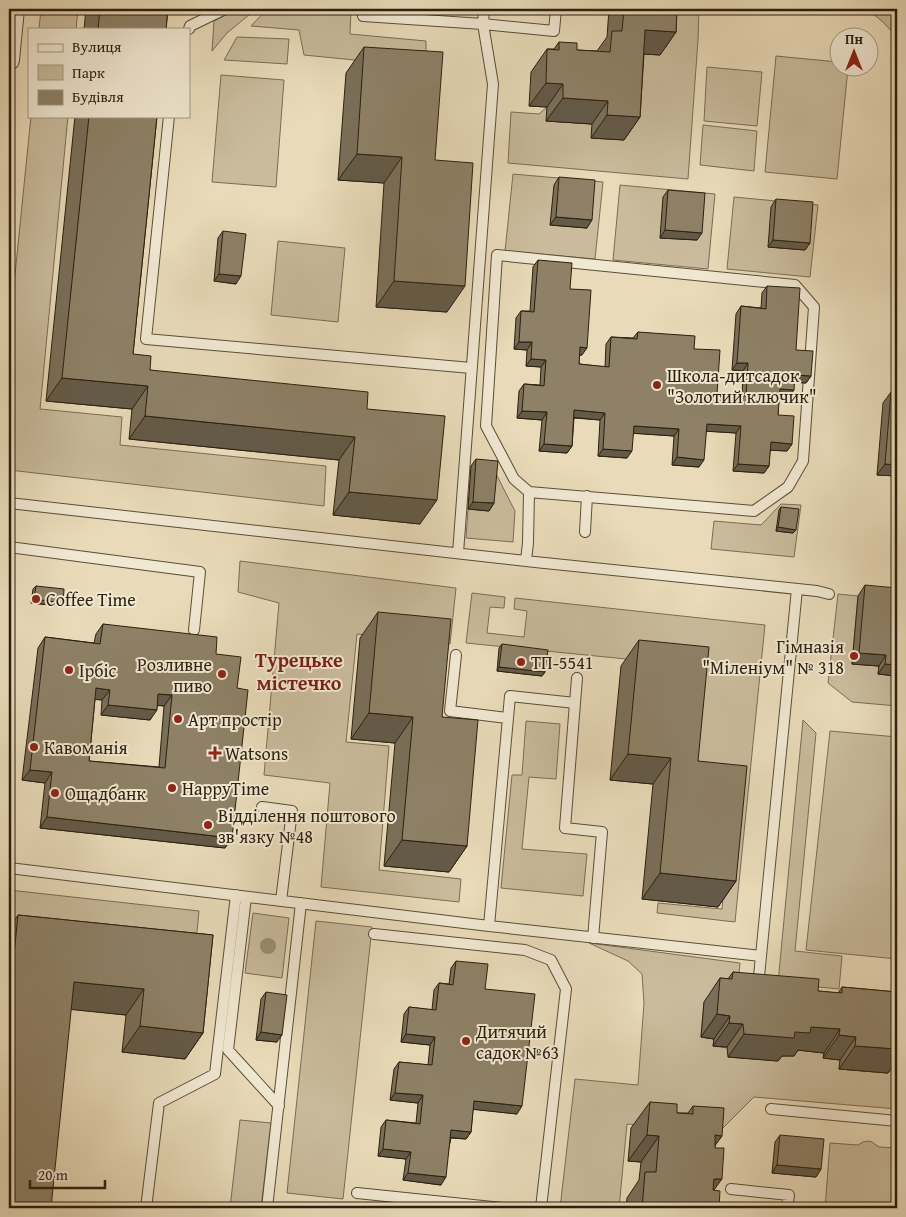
<svg xmlns="http://www.w3.org/2000/svg" width="906" height="1217" font-family="'Gentium Book Plus',serif">
<style>
.green{fill:#c9bb9c;stroke:#7a6d55}
.lines{fill:none;stroke-linecap:round;stroke-linejoin:round}
.lane-casing{stroke:#5a4e39;stroke-width:12}
.street-casing{stroke:#5a4e39;stroke-width:22}
.lane{stroke:#f1e8d2;stroke-width:10}
.street{stroke:#f1e8d2;stroke-width:20}
.tree{fill:#9a8d73}
.wall{fill:#7a6f59;stroke:#2b1f0e;fill-rule:evenodd}
.shaded-wall{fill:#635a48;stroke:#2b1f0e}
.building{fill:#8e8167;stroke:#2b1f0e;fill-rule:evenodd}
.poi-dot{fill:#8f2418;stroke:#f1e8d2;stroke-width:2}
.labels{text-anchor:middle;dominant-baseline:central;stroke-width:4;stroke-linejoin:round;paint-order:stroke}
.poi-label{font-size:18px;fill:#2b1f0e;stroke:#f1e8d2;text-anchor:start}
.quarter-label{font-size:20px;font-weight:bold;fill:#7a1f14;stroke:#f1e8d2}
</style>
<rect width="100%" height="100%" fill="#e9dbb9"/>
<filter id="stains"><feTurbulence type="fractalNoise" baseFrequency=".004" numOctaves="4"/><feColorMatrix values="0 0 0 0 .2 0 0 0 0 .09 0 0 0 0 .02 0 0 0 .5 -.17"/></filter>
<radialGradient id="worn" r=".72"><stop offset=".6" stop-color="#630" stop-opacity="0"/><stop offset="1" stop-color="#630" stop-opacity=".3"/></radialGradient>
<path class="green" d="M41,9H78L76,29H39Z
M237,9H256L227,33L212,51L214,21Z
M267,9H351L350,34L426,41V67L304,55L299,30L251,26Z
M662,9H699L698,40L688,179L508,163L511,112L539,114L547,107V121L592,124L629,53Z
M867,9H897V37L883,22Z
M237,37L289,39L287,64L224,60Z
M776,56L838,62V68H848L837,179L765,172Z
M707,67L762,72L757,126L704,121Z
M221,75L284,80L276,187L212,182Z
M31,116H68L40,409L122,417L120,445L326,466L324,506L9,470V334Z
M703,125L757,131L754,171L700,165Z
M513,174L603,182L595,259L505,251Z
M620,185L715,194L708,269L613,260Z
M734,197L818,205L810,277L727,269Z
M278,241L345,248L338,322L271,315Z
M471,466L493,468L515,511L513,542L466,538Z
M781,504L801,505L794,557L711,549L714,521L761,525Z
M240,561L456,588L450,644L357,634L346,742L389,746L379,870L461,879L459,902L321,887L330,783L264,775L279,603L238,592Z
M472,593L505,597L504,608L490,607L487,633L524,637L527,611L514,609L515,598L765,625L735,922L657,913L658,903L722,909L733,782L686,776L696,666L466,643Z
M838,594L858,596L852,663L879,666L878,674L897,676V706L852,702L828,683Z
M803,720L816,733L795,951L842,956L839,989L778,983Z
M526,721L560,724L556,779L529,777L522,849L587,854L583,896L501,888L512,775H522Z
M830,731L897,737V959L806,950Z
M9,890L199,911L195,952L9,932Z
M253,913L289,918L282,978L245,973Z
M316,921L372,927L343,1199L287,1193Z
M589,943L740,963L737,997L704,1002L701,1037L714,1039L713,1046L778,1055L795,1050L824,1053V1058L840,1060L839,1069L888,1073L890,1067L897,1068V1109L754,1097L720,1131L627,1124L619,1208H560L575,1079L638,1085L644,1003L642,974L628,961Z
M240,1120L271,1123L261,1208H230Z
M868,1141L872,1142L879,1147L897,1148V1208H825L830,1143L858,1145L863,1142Z"/>
<g class="lines">
<defs>
<path id="lane" d="M363,16L483,24L554,31L556,9
M189,29L190,26L225,9
M169,116L146,339L471,368
M497,255L795,285L814,307L803,461L788,487L754,511L529,492L514,479L486,426Z
M9,503L535,562L817,591L829,594
M585,532L587,496
M9,547L200,572L194,630
M458,553L493,84L483,24L484,9
M526,560L528,543L529,492
M456,655L450,711L507,718
M577,678L565,828L602,832L593,938
M262,807L292,811L281,901
M9,868L489,926L761,956L758,987
M246,897L228,1050L279,1106
M489,926L510,696L575,703
M374,934L525,950L551,960L566,989L541,1208
M761,956L797,589
M771,1109L897,1121
M731,1189L789,1195L787,1208
M357,1193L502,1208
M146,1208L159,1103L215,1074L236,895
M267,1208L301,903"/>
<path id="street" d="M9,60L14,9"/>
</defs>
<use href="#lane" class="lane-casing"/>
<use href="#street" class="street-casing"/>
<use href="#lane" class="lane"/>
<use href="#street" class="street"/>
</g>
<circle class="tree" cx="268" cy="946" r="8"/>
<path class="wall" d="M86,9H168L166,29H84Z
M609,9H677L676,32L660,55L644,54L640,117L624,140L591,138L592,124L546,121L547,107L529,106L531,72L547,49H554L559,42L577,50L597,51L607,37Z
M364,47L435,160L447,312L376,307L384,183L338,180L346,73Z
M75,116H157L133,354L150,370L367,409L420,524L333,515L339,460L129,439L132,409L46,401Z
M559,177L587,228L550,225L554,185Z
M668,190L697,240L660,238L663,197Z
M776,199L810,243L805,250L768,247L771,207Z
M223,231L236,284L214,281L218,238Z
M538,260L570,289L582,355H579V364L605,367L606,344L611,337L633,338L638,332L694,349L717,394L742,396L743,371L732,370L736,314L741,306L761,308L762,293L767,286L796,350L811,376L806,383L795,382L789,397H779L778,415L792,444L787,451L770,450L769,466L764,473L733,471L736,433L706,431L699,467L672,465L674,436L633,433L627,458L598,456L600,420L574,418L572,446L567,453L539,451L542,420L517,418L519,391L524,384L540,385L541,367L526,366L527,350L514,349L516,318L521,311H530L533,267Z
M897,388V476L877,475L883,403L891,392L897,393Z
M476,459L494,503L489,511L468,509L471,466Z
M781,507L793,533L776,531L779,510Z
M865,585L897,676L878,674L879,666L852,664L858,596Z
M36,586L63,603L60,606L31,603L33,589Z
M378,612L442,717L467,846L449,872L384,866L395,743L351,739L360,638Z
M103,624L216,654L237,688L232,838L225,848L40,828L45,783L22,780L38,648L45,637L94,643L96,634ZM95,699L102,700L101,715L150,720L158,705L164,706L159,767L89,761Z
M639,640L698,761L736,881L718,907L642,899L653,784L610,780L621,666Z
M502,644L545,672L542,676L497,671L499,648Z
M18,915L213,935L203,1033L185,1059L122,1052L126,1015L71,1009L9,1208V929Z
M456,961L485,989L517,1114L473,1109L471,1132L466,1139L451,1138L441,1185L403,1180L406,1159L378,1156L381,1127L386,1120L416,1123L418,1103L390,1100L394,1069L399,1062L428,1065L430,1045L401,1042L404,1014L409,1007L432,1010L434,990L439,983L449,984L451,968Z
M733,972L818,991L838,993L842,987L897,992V1068L892,1067L888,1073L839,1069L840,1060L823,1058L824,1053L798,1050L794,1056H782L778,1061L728,1057L727,1047L713,1046L714,1039L701,1037L704,1002L720,978L728,979Z
M266,992L277,1042L256,1040L261,999Z
M650,1102L677,1113H688L693,1106L722,1136L715,1145L714,1190L719,1208H626L627,1198L639,1180L641,1162L628,1161L631,1128Z
M780,1135L821,1169L816,1177L772,1173L775,1142Z"/>
<path class="shaded-wall" d="M645,30L676,32L660,55L629,53Z
M546,83L563,84L547,107L529,106Z
M563,98L608,101L592,124L546,121Z
M607,115L640,117L624,140L591,138Z
M357,154L402,157L384,183L338,180Z
M556,217L592,220L587,228L550,225Z
M665,230L702,233L697,240L660,238Z
M773,240L810,243L805,250L768,247Z
M219,274L241,276L236,284L214,281Z
M394,281L465,286L447,312L376,307Z
M519,342H532L527,350L514,349Z
M580,347L587,348L582,355H575Z
M531,359L546,360L541,367L526,366Z
M737,363H748L743,371L732,370Z
M795,375L811,376L806,383L790,382Z
M62,378L148,386L132,409L46,401Z
M780,389L794,390L789,397L775,396Z
M574,410L605,413L600,420L569,417Z
M522,411L547,412L542,420L517,418Z
M145,416L355,437L339,460L129,439Z
M707,424L741,426L736,433L702,431Z
M634,426L679,429L674,436L628,433Z
M771,442L792,444L787,451L766,450Z
M544,444L572,446L567,453L539,451Z
M603,449L632,451L627,458L598,456Z
M677,457L704,460L699,467L672,465Z
M738,464L769,466L764,473L733,471Z
M885,464L897,465V476L877,475Z
M349,492L437,500L420,524L333,515Z
M473,502L494,503L489,511L468,509Z
M778,527L796,530L793,533L776,531Z
M34,599L63,603L60,606L31,603Z
M859,653L886,655L879,666L852,664Z
M885,664L897,665V676L878,674Z
M499,667L545,672L542,676L497,671Z
M96,688L110,690L102,700L89,699Z
M158,694L172,695L164,706L151,705Z
M108,705L157,710L150,720L101,715Z
M369,713L413,717L395,743L351,739Z
M628,754L671,758L653,784L610,780Z
M30,770L52,772L45,783L22,780Z
M47,817L232,838L225,848L40,828Z
M402,840L467,846L449,872L384,866Z
M660,873L736,881L718,907L642,899Z
M74,982L144,989L126,1015L56,1008Z
M717,1014L730,1016L714,1039L701,1037Z
M729,1023L743,1024L727,1047L713,1046Z
M140,1026L203,1033L185,1059L122,1052Z
M811,1027L840,1029L824,1053L798,1050L794,1056H782L778,1061L728,1057L744,1034L795,1032Z
M261,1032L282,1035L277,1042L256,1040Z
M406,1034L435,1037L430,1045L401,1042Z
M839,1035L856,1037L840,1060L823,1058Z
M855,1046L897,1049V1068L892,1067L888,1073L839,1069Z
M395,1093L423,1095L418,1103L390,1100Z
M474,1101L522,1106L517,1114L469,1109Z
M451,1130L471,1132L466,1139L446,1137Z
M647,1135L659,1136L641,1162L628,1161Z
M715,1135L722,1136L703,1162Z
M383,1149L411,1152L406,1159L378,1156Z
M777,1165L821,1169L816,1177L772,1173Z
M408,1173L446,1177L441,1185L403,1180Z
M714,1179H722L703,1205Z
M666,1205L681,1207L680,1208H665Z"/>
<path class="building" d="M100,9H168L166,29H98Z
M624,9H677L676,32L645,30L640,117L607,115L608,101L563,98V84L546,83L547,49L559,50V42L577,43V50L610,52L612,31H622Z
M364,47L443,52L435,160L473,163L465,286L394,281L402,157L357,154Z
M89,116H157L133,354L151,356L150,370L368,392L367,409L445,416L437,500L349,492L355,437L145,416L148,386L62,378Z
M559,177L595,180L592,220L556,217Z
M668,190L705,193L702,233L665,230Z
M776,199L813,202L810,243L773,240Z
M223,231L246,234L241,276L219,274Z
M538,260L572,263L570,289L591,290L587,348L580,347L579,364L609,367L611,337L637,339L638,332L695,336L694,349L720,350L717,394L746,396L748,363H737L741,306L766,309L767,286L800,288L796,350L813,351L811,376L795,375L794,390L780,389L778,415L794,416L792,444L771,442L769,466L738,464L741,426L707,424L704,460L677,457L679,429L634,426L632,451L603,449L605,413L574,410L572,446L544,444L547,412L522,411L524,384L544,386L546,360L531,359L532,342H519L521,311L534,312Z
M891,392L897,393V465L885,464Z
M476,459L498,461L494,503L473,502Z
M781,507L799,509L796,530L778,527Z
M865,585L897,588V665L885,664L886,655L859,653Z
M36,586L64,589L63,603L34,599Z
M378,612L451,619L442,717L478,720L467,846L402,840L413,717L369,713Z
M103,624L217,637L216,654L241,657L237,688L248,690L232,838L47,817L52,772L30,770L45,637L100,644ZM96,688L110,690L108,705L157,710L158,694L172,695L165,768L89,761Z
M639,640L709,647L698,761L747,766L736,881L660,873L671,758L628,754Z
M502,644L548,650L545,672L499,667Z
M18,915L213,935L203,1033L140,1026L144,989L74,982L51,1208H9V1005Z
M456,961L488,964L485,989L535,994L522,1106L474,1101L471,1132L451,1130L446,1177L408,1173L411,1152L383,1149L386,1120L420,1124L423,1095L395,1093L399,1062L432,1065L435,1037L406,1034L409,1007L436,1010L439,983L453,985Z
M733,972L819,979L818,991L842,993V987L897,992V1049L855,1046L856,1037L839,1035L840,1029L811,1027L810,1033L795,1032L794,1038L744,1034L743,1024L729,1023L730,1016L717,1014L720,978L732,979Z
M266,992L287,995L282,1035L261,1032Z
M650,1102L677,1104V1113L693,1114V1106L724,1108L722,1136L715,1135V1148H724L722,1179H714L713,1190L720,1191L719,1208H681V1207L666,1205V1208H642L645,1172H656L659,1136L647,1135Z
M780,1135L824,1139L821,1169L777,1165Z"/>
<g class="poi-dot">
<circle cx="657" cy="385" r="5"/>
<circle cx="36" cy="599" r="5"/>
<circle cx="854" cy="656" r="5"/>
<circle cx="521" cy="662" r="5"/>
<circle cx="69" cy="670" r="5"/>
<circle cx="222" cy="674" r="5"/>
<circle cx="178" cy="719" r="5"/>
<circle cx="34" cy="747" r="5"/>
<path d="M212.5 745.5h5v5h5v5h-5v5h-5v-5h-5v-5h5z"/>
<circle cx="172" cy="788" r="5"/>
<circle cx="55" cy="793" r="5"/>
<circle cx="208" cy="825" r="5"/>
<circle cx="466" cy="1041" r="5"/>
</g>
<g class="labels">
<g class="poi-label">
<text x="667" y="375">Школа-дитсадок<tspan x="667" dy="21">"Золотий ключик"</tspan></text>
<text x="46" y="599">Coffee Time</text>
<text x="844" y="646" text-anchor="end">Гімназія<tspan x="844" dy="21">"Міленіум" № 318</tspan></text>
<text x="531" y="662">ТП-5541</text>
<text x="212" y="664" text-anchor="end">Розливне<tspan x="212" dy="21">пиво</tspan></text>
<text x="79" y="670">Ірбіс</text>
<text x="188" y="719">Арт простір</text>
<text x="44" y="747">Кавоманія</text>
<text x="225" y="753">Watsons</text>
<text x="182" y="788">HappyTime</text>
<text x="65" y="793">Ощадбанк</text>
<text x="218" y="815">Відділення поштового<tspan x="218" dy="21">зв'язку №48</tspan></text>
<text x="476" y="1031">Дитячий<tspan x="476" dy="21">садок №63</tspan></text>
</g>
<g class="quarter-label">
<text x="299" y="659">Турецьке<tspan x="299" dy="23">містечко</tspan></text>
</g>
</g>
<rect width="906" height="1217" fill="none" stroke="#e9dbb9" stroke-width="30"/>
<rect x="10" y="10" width="886" height="1197" fill="none" stroke="#2b1f0e" stroke-width="2.5"/>
<rect x="15" y="15" width="876" height="1187" fill="none" stroke="#2b1f0e"/>
<rect x="28" y="28" width="162" height="90" fill="#f1e8d2" stroke="#a29884"/>
<rect x="38" y="44" width="25" height="8" fill="#f1e8d2" stroke="#a29884"/>
<text x="72" y="52" font-size="15" fill="#2b1f0e">Вулиця</text>
<rect x="38" y="65" width="25" height="15" fill="#c9bb9c" stroke="#a29884"/>
<text x="72" y="78" font-size="15" fill="#2b1f0e">Парк</text>
<rect x="38" y="90" width="25" height="15" fill="#8e8167" stroke="#a29884"/>
<text x="72" y="102" font-size="15" fill="#2b1f0e">Будівля</text>
<g transform="translate(854 52)"><circle r="24" fill="#f1e8d2" stroke="#a29884"/>
<path d="M0-4L9 19L0 12L-9 19Z" fill="#8f2418"/>
<text y="-8" font-size="14" font-weight="bold" text-anchor="middle" fill="#2b1f0e">Пн</text>
</g>
<path d="M30 1180v8h75v-8" fill="none" stroke="#2b1f0e" stroke-width="2.5"/>
<text x="38" y="1180" font-size="15" fill="#2b1f0e" stroke="#f1e8d2" stroke-width="4" paint-order="stroke">20 m</text>
<rect width="100%" height="100%" filter="url(#stains)"/>
<rect width="100%" height="100%" fill="url(#worn)"/>
</svg>
